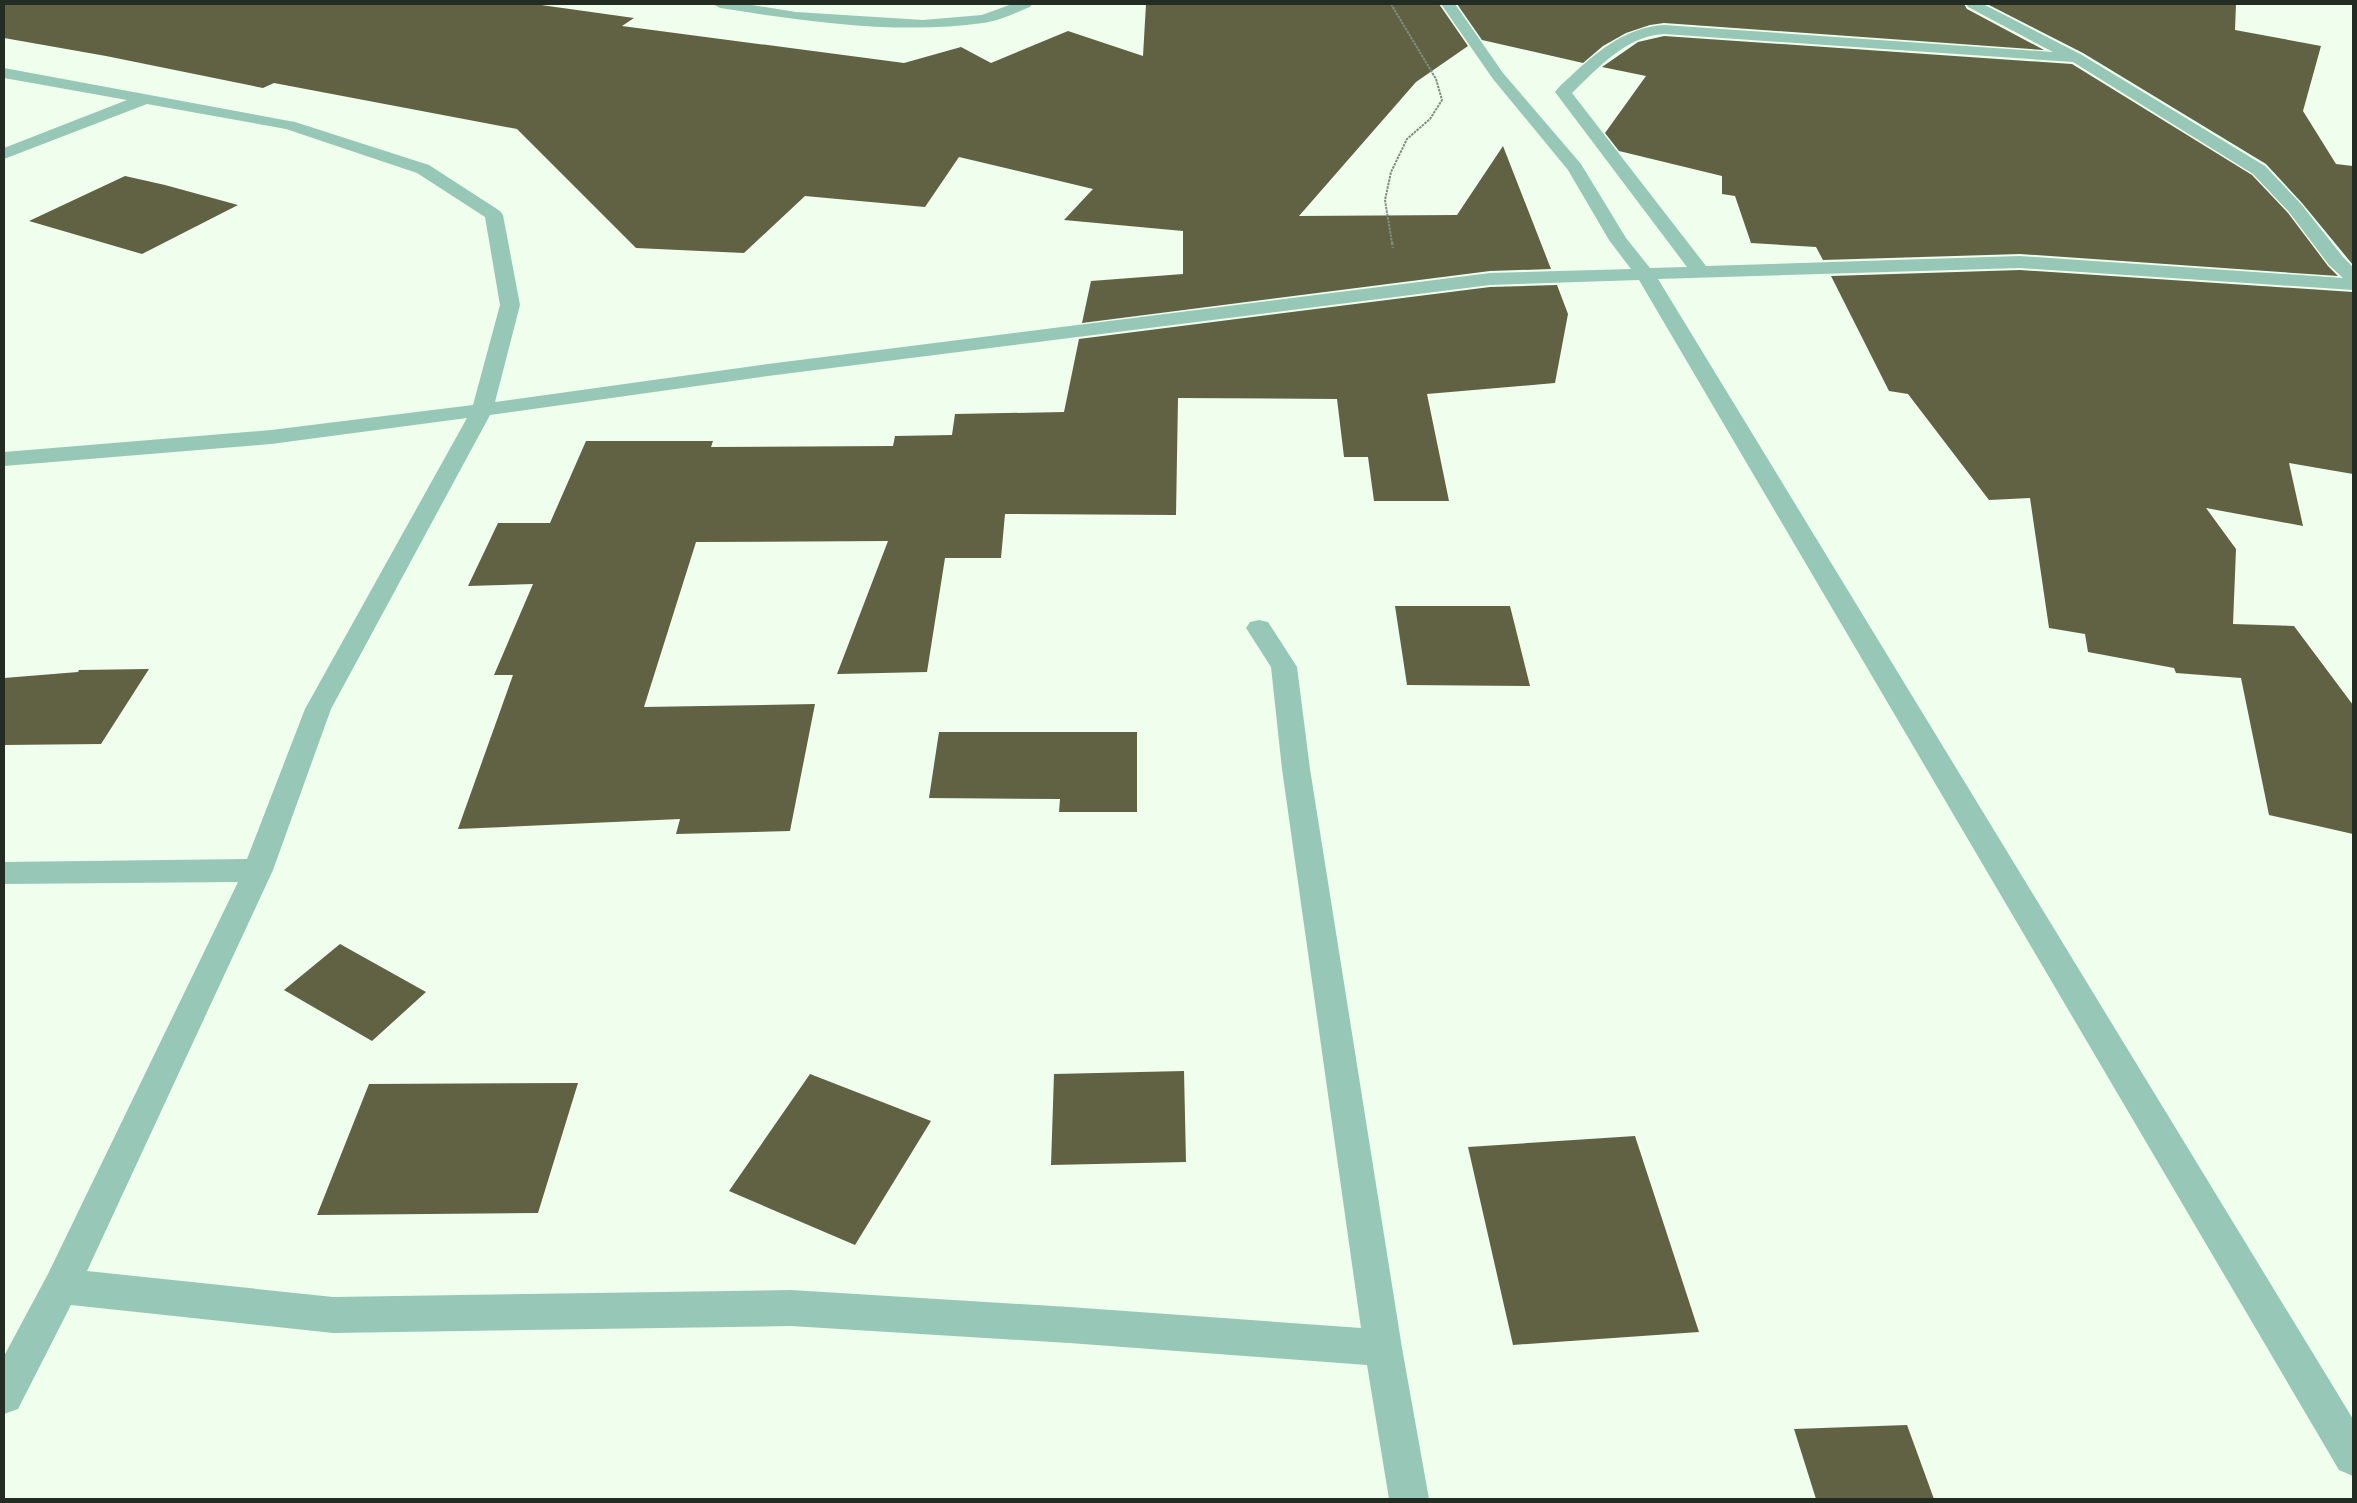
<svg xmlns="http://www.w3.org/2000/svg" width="2357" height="1503" font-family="'DM Sans',sans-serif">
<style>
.building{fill:#616244}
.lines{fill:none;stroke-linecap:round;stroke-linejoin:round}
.path-far1{stroke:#818c7f;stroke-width:2;stroke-dasharray:2.5 1;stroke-linecap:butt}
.path{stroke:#818c7f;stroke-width:2.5;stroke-dasharray:3 2;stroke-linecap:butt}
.minor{fill:#97c7b7;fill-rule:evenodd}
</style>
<rect width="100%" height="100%" fill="#f0feed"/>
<path class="building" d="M4,4H534L634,18L622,26L904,63L961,47L991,63L1068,31L1143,56L1146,4H1439L1468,46L1416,82L1299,216L1457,215L1503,146L1551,269L1490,271L1082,323L1091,281L1183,274V231L1064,220L1093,189L959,157L925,207L805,196L744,253L636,248L517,129L274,83L263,88L106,56L4,38Z
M1457,4H1964L1967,9L2044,50L1664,23L1650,25L1626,33L1603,46L1583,63L1482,40Z
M1987,4H2236L2235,30L2321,46L2303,111L2336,164L2353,166V265L2302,203L2266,164L2083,53Z
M1664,36L2072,64L2252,175L2288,213L2328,266L2338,276L2020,254L1823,260L1816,247L1751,243L1735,196L1722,194V176L1619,151L1605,133L1646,76L1602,67L1638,42Z
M125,176L165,185L238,205L142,254L29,221Z
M2020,270L2353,292V474L2289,463L2303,526L2206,508L2236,549L2233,624L2294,626L2353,705V834L2269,815L2241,678L2176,673L2174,668L2088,652L2085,634L2049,628L2030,498L1989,500L1908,394L1889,391L1831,276Z
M1557,285L1568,314L1555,383L1427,394L1449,501H1374L1368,457H1344L1337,399L1178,398L1176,515L1005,514L1001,558H945L927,672L837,674L888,541L696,542L644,707L815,704L790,831L676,834L680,819L458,829L513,675H494L533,584L468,586L498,523H550L586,441H713L711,447L893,446L895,436L952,435L955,414L1064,412L1079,339L1490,287Z
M1395,606H1510L1530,686L1407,685Z
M149,669L101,744L4,745V678L78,672L79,670Z
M939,732H1137V812H1059L1060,799L929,798Z
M340,944L426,992L372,1041L284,990Z
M1184,1071L1186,1162L1051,1165L1054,1074Z
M810,1074L931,1121L855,1245L729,1191Z
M578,1083L538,1213L317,1215L369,1084Z
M1635,1136L1699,1332L1513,1345L1468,1147Z
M1907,1425L1934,1499H1816L1794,1429Z"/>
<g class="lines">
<path class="path-far1" d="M1391,4L1436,79L1442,100L1430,119L1407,139L1391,172L1385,200L1392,243"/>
<path class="path" d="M1392,242L1393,248"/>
<path class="minor" d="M713,4H746L796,12L923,20L982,15L1012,4H1032L1030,7C1015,13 999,21 983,23C900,35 803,21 720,8Z
M1441,4H1455L1503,73L1581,164L1626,238L1650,268L1687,267L1555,92C1560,85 1568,79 1574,73C1600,49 1628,27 1664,25L2053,52L1968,7L1966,4H1983L2082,55L2265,166L2301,204L2343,257L2353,267V290L2020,268L1658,279L2353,1419V1476L2339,1470L1639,280L1490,285L761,377L490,415L331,709L273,870L87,1271L333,1297L791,1290L1069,1307L1361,1328L1282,769L1271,667L1246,628L1250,622L1259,620L1268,622L1297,667L1310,769L1402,1348L1429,1499H1389L1367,1365L1069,1343L791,1326L333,1333L71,1305L18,1409L4,1414V1356L48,1274L238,882L4,884V862L247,859L305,709L467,418L271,444L4,466V452L271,430L473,405L500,305L485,217L417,173L286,129L147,104L4,159V148L127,100L4,78V68L295,122L429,165L500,211L503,215L520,305L495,402L761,365L1490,273L1631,269L1609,240L1568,170L1493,79ZM1664,34L2073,62L2253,174L2289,212L2329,265L2343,278L2020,256L1706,266L1572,93C1598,68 1626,36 1664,34Z"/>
</g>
<rect width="2357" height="1503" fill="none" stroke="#232c22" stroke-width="10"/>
</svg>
